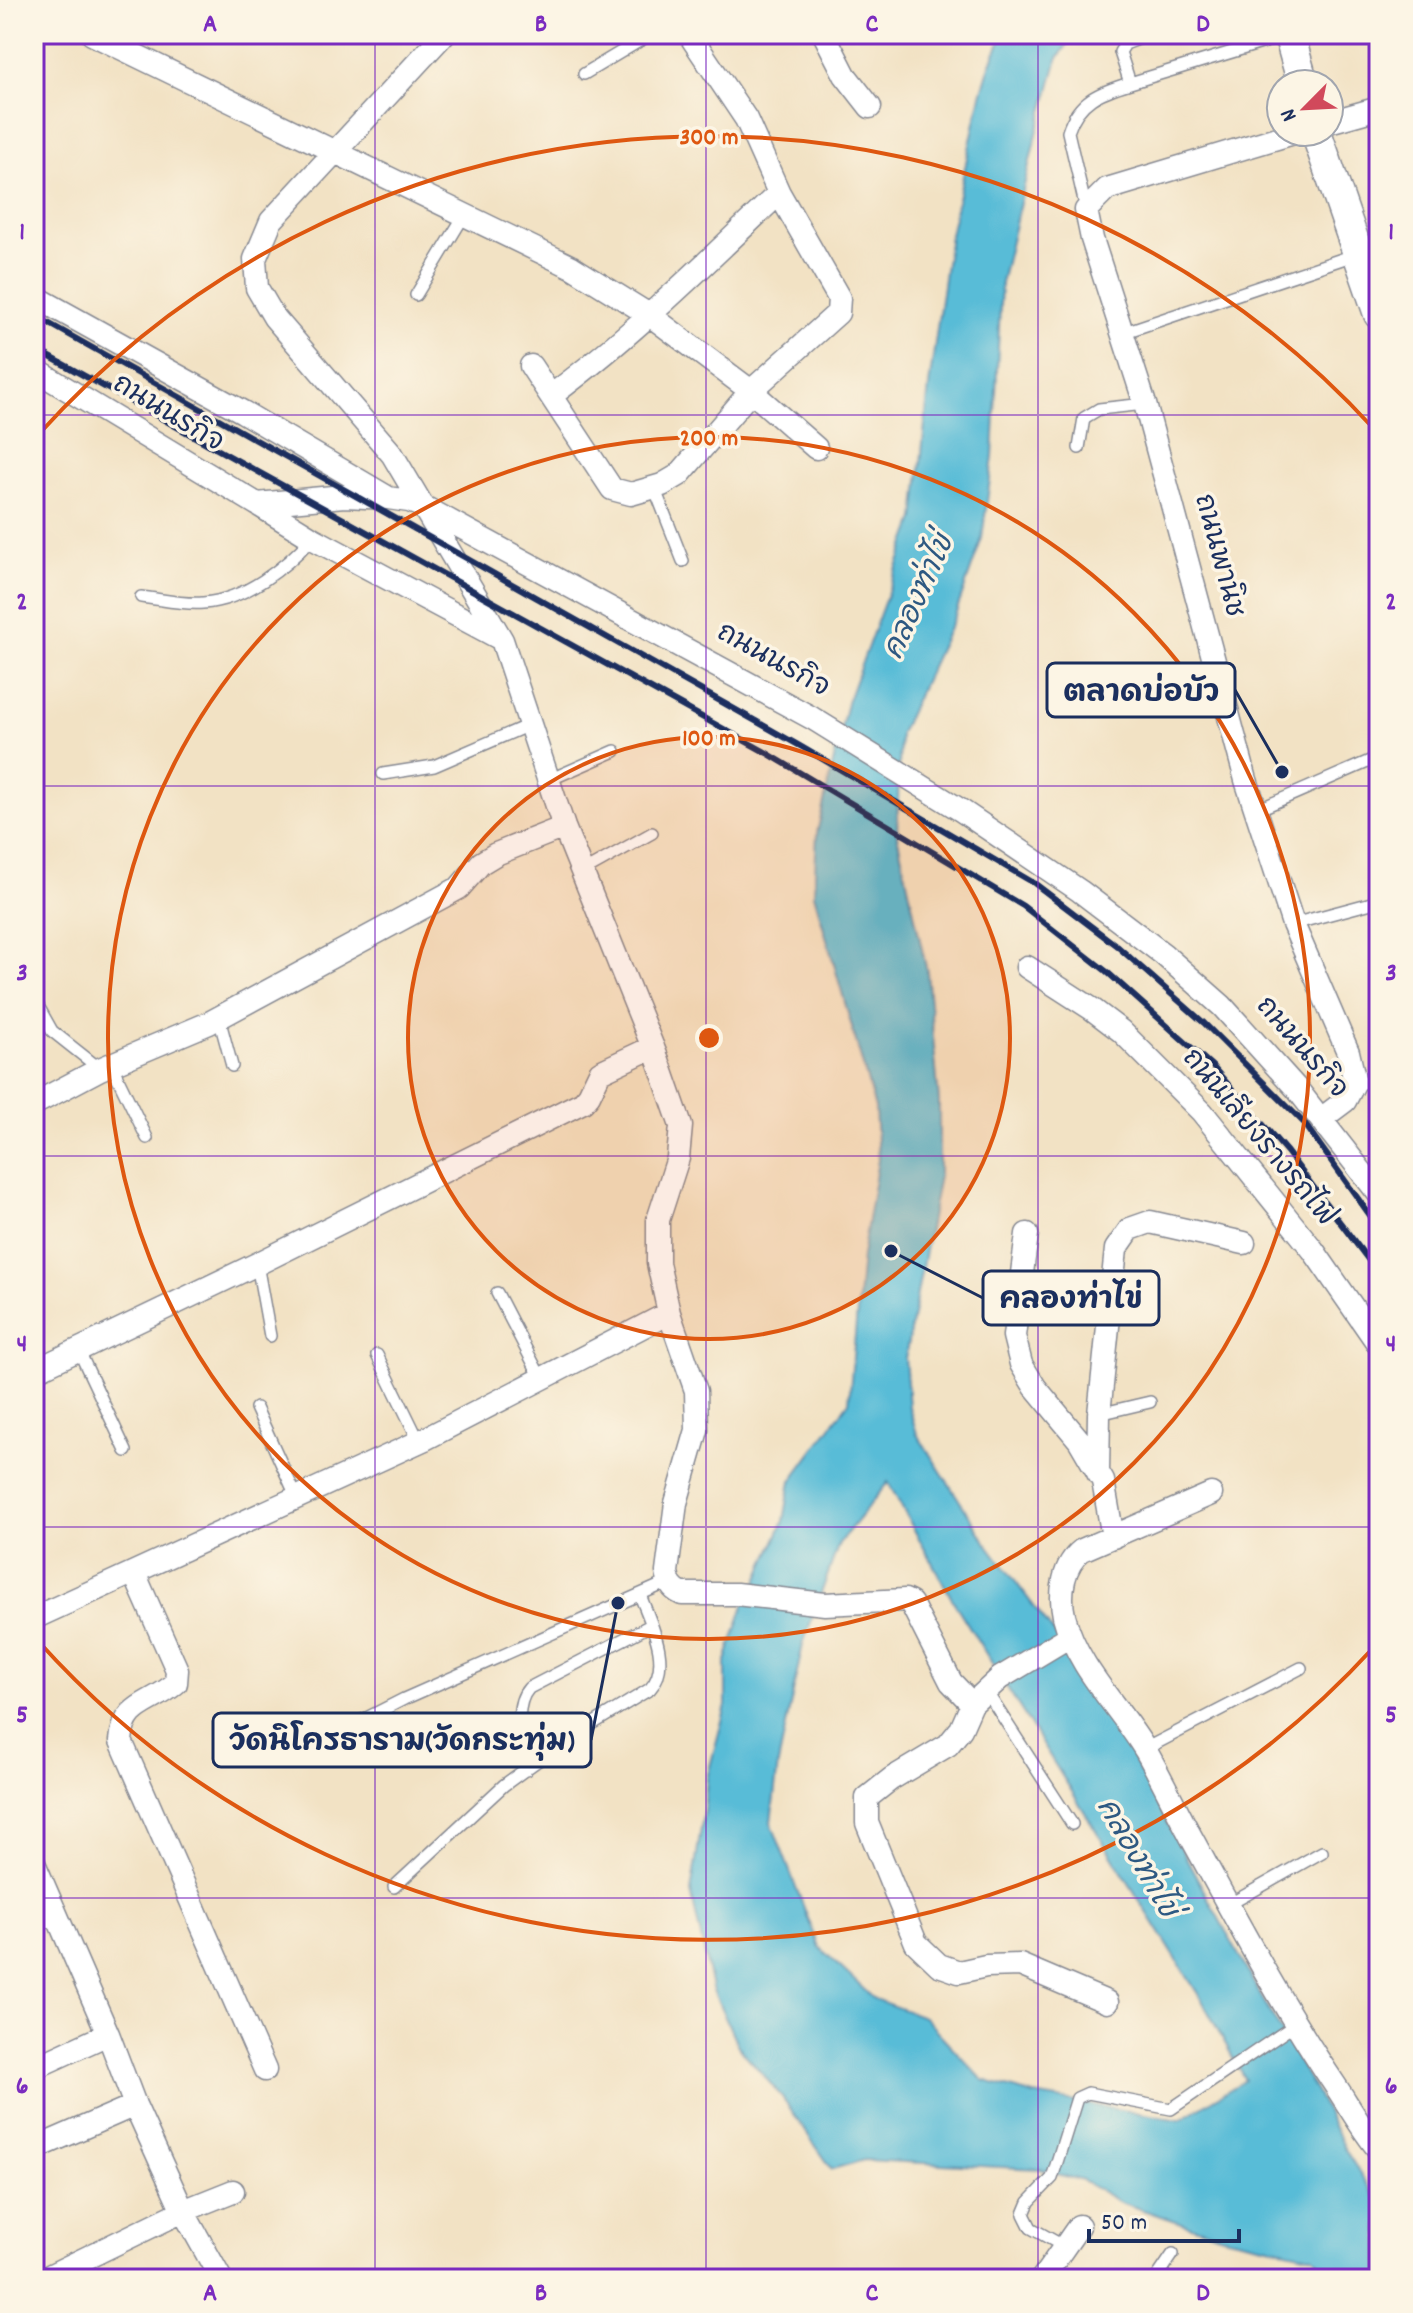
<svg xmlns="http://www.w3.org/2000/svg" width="1413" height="2313" font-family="Dekko,'Playpen Sans Thai',sans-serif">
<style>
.water{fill:#59bcd7;stroke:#3a769a;stroke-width:2;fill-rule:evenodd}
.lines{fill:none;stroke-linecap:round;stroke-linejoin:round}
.lane-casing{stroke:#868891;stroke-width:14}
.street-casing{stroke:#868891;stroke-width:25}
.secondary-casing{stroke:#868891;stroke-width:33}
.lane{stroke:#fff;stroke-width:11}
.street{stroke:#fff;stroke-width:22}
.secondary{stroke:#fff;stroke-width:30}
.rail{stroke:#1b2f5e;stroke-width:6}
.grid{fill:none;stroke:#7b2cbf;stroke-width:2;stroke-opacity:0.55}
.ring{fill:none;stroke:#de5710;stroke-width:4}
.labels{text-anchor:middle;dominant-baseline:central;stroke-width:7;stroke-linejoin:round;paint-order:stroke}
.street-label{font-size:28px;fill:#1b2f5e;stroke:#fcf5e5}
.water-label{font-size:30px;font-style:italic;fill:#2e5982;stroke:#fcf5e5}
.centre{fill:#de5710;stroke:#fcf5e5;stroke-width:4}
.ring-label{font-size:24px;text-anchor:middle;font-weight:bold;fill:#de5710;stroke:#fcf5e5;stroke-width:7;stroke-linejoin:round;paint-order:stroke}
.leader{fill:none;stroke:#1b2f5e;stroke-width:3}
.callout-dot{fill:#1b2f5e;stroke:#fcf5e5;stroke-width:3}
.callout{fill:#fcf5e5;stroke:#1b2f5e;stroke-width:3}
.callout-label{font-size:30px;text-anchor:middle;font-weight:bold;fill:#1b2f5e}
.neatline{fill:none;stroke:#7b2cbf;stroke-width:3}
.grid-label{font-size:26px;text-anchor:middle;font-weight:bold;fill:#7b2cbf}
</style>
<rect width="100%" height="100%" fill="#fcf5e5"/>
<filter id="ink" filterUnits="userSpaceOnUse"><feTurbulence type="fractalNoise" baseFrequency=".0125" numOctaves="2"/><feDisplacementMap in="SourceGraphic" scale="16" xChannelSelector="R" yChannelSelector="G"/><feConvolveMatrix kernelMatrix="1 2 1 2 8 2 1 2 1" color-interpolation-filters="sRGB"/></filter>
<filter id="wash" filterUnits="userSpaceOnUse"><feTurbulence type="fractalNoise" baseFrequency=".006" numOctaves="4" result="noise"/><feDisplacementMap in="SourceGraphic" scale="32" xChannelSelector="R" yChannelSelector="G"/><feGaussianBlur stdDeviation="1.8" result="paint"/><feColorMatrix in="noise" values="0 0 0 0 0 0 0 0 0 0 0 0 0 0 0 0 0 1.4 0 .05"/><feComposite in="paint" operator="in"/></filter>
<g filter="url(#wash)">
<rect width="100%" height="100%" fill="#f2e2c4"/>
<path class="water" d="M1004,34H1075L1058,58L1034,144L1001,283L993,457L982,538L955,615L900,733L897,835L927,972L939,1101V1176L905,1358L909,1407L917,1434L986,1542L1076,1663L1118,1731L1258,1991L1317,2094L1344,2148L1379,2203V2279H1333L1314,2256L1223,2236L1175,2221L1120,2202L1083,2181L1040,2169L864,2160L832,2169L778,2092L738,2046L712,1988L691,1892L705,1803L707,1778L726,1706V1661L745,1602L757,1582L784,1521L791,1481L849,1402L862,1256L878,1160L875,1108L814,894L817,833L847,703L915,519L929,386L950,235L981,95L990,65ZM888,1482L952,1599L1203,2002L1245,2080L1180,2120L1034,2095L983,2080L924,2017L874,1999L819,1947L771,1822L778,1764L803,1644L839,1543Z"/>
</g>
<g filter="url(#ink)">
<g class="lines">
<defs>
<path id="lane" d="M1151,34L1125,44L1120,52L1130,83L1288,35
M584,74L651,34
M1086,209L1068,132C1078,100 1100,92 1130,83
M416,295L465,214
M1122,333L1357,254
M1079,448L1084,418L1099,409L1145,404
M654,487L683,561
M141,597C160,599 183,605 203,603C245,600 285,568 312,538
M383,774L434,766L529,725
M549,780L615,751
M1257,810L1379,757
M584,871L652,833
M1293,924L1379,901
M34,999L52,1031L100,1069
M219,1018L232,1066
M112,1066L147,1138
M1355,1082L1379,1084
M257,1264L270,1336
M497,1293L541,1378
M78,1349L126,1451
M377,1355L419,1441
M256,1408L297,1498
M1099,1414L1150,1402
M986,1691L1072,1824
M1145,1749L1301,1668
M280,1762L404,1699L668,1582
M526,1770C523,1745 511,1708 529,1688L651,1625
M394,1887L504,1785L566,1740L650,1689C673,1664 650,1622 640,1595
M1228,1905L1322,1852
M1065,2247L1031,2228L1024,2214L1029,2202L1052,2178L1077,2098L1088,2093L1171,2109L1296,2024
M1156,2279L1173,2254"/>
<path id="street" d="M92,34L572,267L651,316L751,391L816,448
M444,34L271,221L255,259L257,288L274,317L392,454L502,640L564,827L658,1060L681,1126L678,1158L658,1220V1263L669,1313L696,1391L697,1430L676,1503L667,1572C669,1583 671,1589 682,1594H736L825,1604L905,1600L911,1603L951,1682L972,1704
M824,34L845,75L870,107
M1329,122L1379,108
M1297,132L1107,189L1086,210L1092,239L1145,404L1246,780L1293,924L1348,1052L1355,1082L1345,1101L1321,1119
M34,296L243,412L387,497
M531,366L612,489L631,494L662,485L679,475L751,391L838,313L839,298L779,193L746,119L689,34
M34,369L257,504L344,496L388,498L409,501L424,507L812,718L962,811L1080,891L1163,954L1222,1006L1297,1089L1379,1194
M552,395C634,334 705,264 779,193
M257,504L312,538L501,639
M1027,967L1092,1009L1121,1031L1202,1112L1313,1250L1379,1345
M34,1104L100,1069L209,1023L459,888L481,863L496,854L564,827
M1027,1234L1014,1336L1021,1364L1035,1387L1079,1440L1103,1481L1113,1537
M34,1371L257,1264L583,1102L589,1095L600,1072L653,1047
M1098,1473L1099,1414L1116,1249L1130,1229L1150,1222L1244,1243
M1211,1494L1082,1550C1063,1565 1059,1593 1064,1616C1077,1668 1120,1707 1146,1751C1162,1779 1176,1809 1191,1837C1237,1921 1281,2005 1335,2085C1349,2106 1362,2130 1379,2150
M134,1573L177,1670L176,1683C150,1706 124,1702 121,1741L265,2070
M34,1618L425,1439L669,1313
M1070,1636L1000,1678L972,1704L961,1729L948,1745L891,1779L867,1798V1823L916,1943L939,1965L959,1972L986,1966L1020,1965L1107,2002
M34,1863L108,2034L135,2105L183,2211L221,2279
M34,1922L54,1912
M34,2068L108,2034
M34,2149L135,2105
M43,2279L183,2211L233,2191
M1042,2279L1079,2226"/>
<path id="secondary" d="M1289,34L1303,84
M1316,132L1379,314"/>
</defs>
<use href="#lane" class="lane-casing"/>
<use href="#street" class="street-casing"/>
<use href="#secondary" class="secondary-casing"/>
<use href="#lane" class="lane"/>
<use href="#street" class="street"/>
<use href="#secondary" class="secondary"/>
<path class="rail" d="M34,315L800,746L1034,883L1117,946L1204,1023L1304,1123L1379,1228
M34,348L767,753L1023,906L1106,971L1212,1066L1287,1152L1379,1274"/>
</g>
</g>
<path class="grid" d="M375,34V2279M706,34V2279M1038,34V2279M34,415H1379M34,786H1379M34,1156H1379M34,1527H1379M34,1898H1379"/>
<circle cx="709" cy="1038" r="301" fill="#de5710" fill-opacity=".12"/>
<g class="ring">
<circle cx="709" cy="1038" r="301"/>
<circle cx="709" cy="1038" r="601"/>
<path d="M1374 1647A902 902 0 0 1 39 1642M39 434A902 902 0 0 1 1374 429"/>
</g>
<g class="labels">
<g class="street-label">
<text transform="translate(167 415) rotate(31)">ถนนนรกิจ</text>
<text transform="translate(1217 556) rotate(75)">ถนนพานิช</text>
<text transform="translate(772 662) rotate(29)">ถนนนรกิจ</text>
<text transform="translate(1300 1049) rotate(49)">ถนนนรกิจ</text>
<text transform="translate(1257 1139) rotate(50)">ถนนเลียงรางรถไฟ</text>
</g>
<g class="water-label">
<text transform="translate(921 598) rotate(-66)">คลองท่าไข่</text>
<text transform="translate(1135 1859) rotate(60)">คลองท่าไข่</text>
</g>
</g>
<circle cx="709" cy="1038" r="12" class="centre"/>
<g class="ring-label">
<text x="709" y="144">300 m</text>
<text x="709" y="445">200 m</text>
<text x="709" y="745">100 m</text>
</g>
<path class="leader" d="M1282 772L1235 690M891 1251L983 1298M618 1603L591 1740"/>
<g class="callout-dot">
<circle cx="1282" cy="772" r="8"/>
<circle cx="891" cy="1251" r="8"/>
<circle cx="618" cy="1603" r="8"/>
</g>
<g class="callout">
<rect x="1047" y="663" width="188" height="54" rx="8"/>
<rect x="983" y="1271" width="176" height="54" rx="8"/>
<rect x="213" y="1713" width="378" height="54" rx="8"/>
</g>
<g class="callout-label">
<text x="1141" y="701">ตลาดบ่อบัว</text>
<text x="1071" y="1308">คลองท่าไข่</text>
<text x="402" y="1750">วัดนิโครธาราม(วัดกระทุ่ม)</text>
</g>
<rect width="1413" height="2313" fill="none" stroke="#fcf5e5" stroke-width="88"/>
<g transform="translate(1305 108) rotate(246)"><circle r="38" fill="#fcf5e5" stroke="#a2a6af" stroke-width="2"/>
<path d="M0-6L14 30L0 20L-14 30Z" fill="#d1495b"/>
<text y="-12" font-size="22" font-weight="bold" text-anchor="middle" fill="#1b2f5e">N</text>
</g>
<path d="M1089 2229v12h150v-12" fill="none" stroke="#1b2f5e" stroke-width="4"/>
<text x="1101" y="2229" font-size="24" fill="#1b2f5e" stroke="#fcf5e5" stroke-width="6" paint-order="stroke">50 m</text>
<rect x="44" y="44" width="1325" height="2225" class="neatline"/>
<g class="grid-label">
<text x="210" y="31">A</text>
<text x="541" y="31">B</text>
<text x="872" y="31">C</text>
<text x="1203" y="31">D</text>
<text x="22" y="239">1</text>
<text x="1391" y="239">1</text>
<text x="22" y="609">2</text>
<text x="1391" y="609">2</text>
<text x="22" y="980">3</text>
<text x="1391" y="980">3</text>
<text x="22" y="1351">4</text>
<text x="1391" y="1351">4</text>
<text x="22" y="1722">5</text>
<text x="1391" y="1722">5</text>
<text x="22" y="2093">6</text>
<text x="1391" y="2093">6</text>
<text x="210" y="2300">A</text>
<text x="541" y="2300">B</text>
<text x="872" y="2300">C</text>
<text x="1203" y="2300">D</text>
</g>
</svg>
